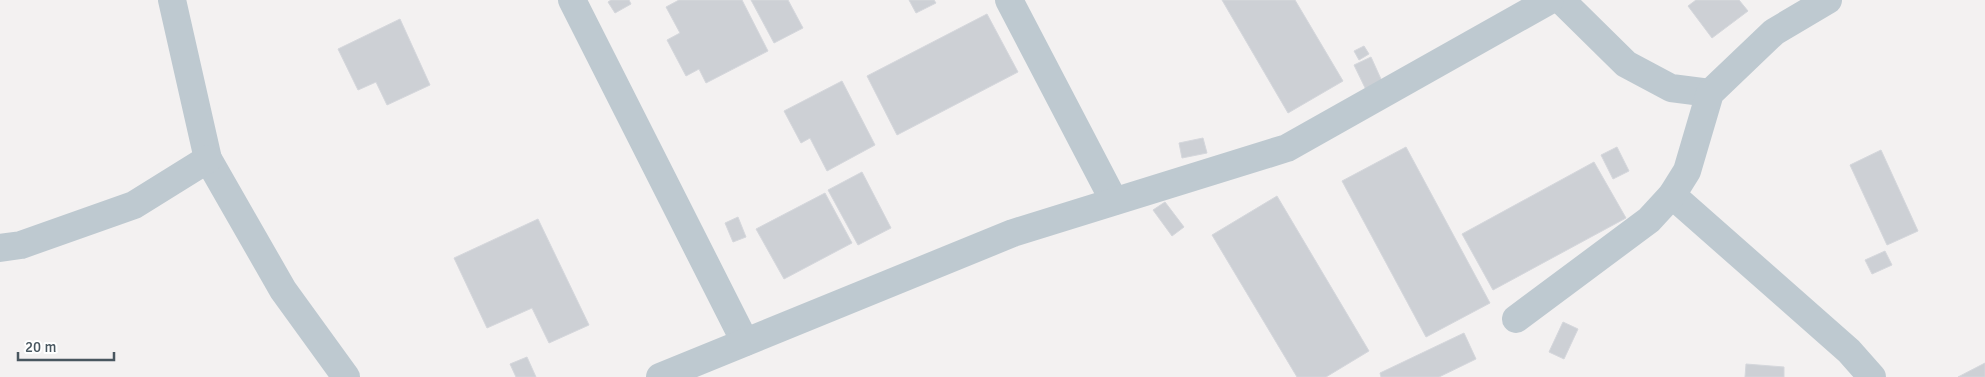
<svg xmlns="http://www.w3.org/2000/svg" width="1985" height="377" viewBox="0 0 1985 377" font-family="Signika,sans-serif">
	<rect width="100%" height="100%" fill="#f3f1f1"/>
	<g fill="#cdd0d5" stroke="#d5d7dc">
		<path d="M 611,0 L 629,0 L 631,4 L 615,13 L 608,2 Z"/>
		<path d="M 679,0 L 742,0 L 768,51 L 706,83 L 699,69 L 686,76 L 667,40 L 680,33 L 666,7 Z"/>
		<path d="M 751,0 L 788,0 L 803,28 L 774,43 Z"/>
		<path d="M 909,0 L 934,0 L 936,3 L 916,13 Z"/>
		<path d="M 1222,0 L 1295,0 L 1343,81 L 1288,113 Z"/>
		<path d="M 1696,0 L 1739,0 L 1748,11 L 1712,38 L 1688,6 Z"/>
		<path d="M 987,14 L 1018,72 L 897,135 L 867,76 Z"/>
		<path d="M 400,19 L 430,85 L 387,105 L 376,82 L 358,90 L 338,49 Z"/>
		<path d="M 1364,46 L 1369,54 L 1359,60 L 1354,51 Z"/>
		<path d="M 1371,57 L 1385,88 L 1369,96 L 1354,65 Z"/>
		<path d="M 842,81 L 875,145 L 827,171 L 810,138 L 801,143 L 784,111 Z"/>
		<path d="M 1203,138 L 1207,153 L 1182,158 L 1179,143 Z"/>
		<path d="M 1406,147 L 1490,303 L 1426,337 L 1342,181 Z"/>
		<path d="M 1617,147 L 1629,171 L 1613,179 L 1601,155 Z"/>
		<path d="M 1881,150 L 1918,231 L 1887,245 L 1850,165 Z"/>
		<path d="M 1594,162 L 1626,218 L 1493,290 L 1462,234 Z"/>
		<path d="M 862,172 L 891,228 L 858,245 L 828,190 Z"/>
		<path d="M 825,193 L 852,243 L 784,279 L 756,229 Z"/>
		<path d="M 1277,196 L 1369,351 L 1326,377 L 1297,377 L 1212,235 Z"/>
		<path d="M 1165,202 L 1184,227 L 1172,236 L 1153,210 Z"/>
		<path d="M 738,217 L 746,237 L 733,242 L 725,223 Z"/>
		<path d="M 538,219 L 589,325 L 549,343 L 532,308 L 487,328 L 454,258 Z"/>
		<path d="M 1885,251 L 1892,265 L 1872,274 L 1865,260 Z"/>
		<path d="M 1563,322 L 1578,329 L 1564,359 L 1549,352 Z"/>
		<path d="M 1464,333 L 1476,359 L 1439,377 L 1381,377 L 1380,373 Z"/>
		<path d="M 527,357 L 536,377 L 516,377 L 510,364 Z"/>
		<path d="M 1985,363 L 1985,377 L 1958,377 Z"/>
		<path d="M 1746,364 L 1784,367 L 1784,377 L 1745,377 Z"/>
	</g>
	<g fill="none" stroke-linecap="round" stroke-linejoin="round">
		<g stroke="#bec9d0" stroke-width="28">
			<path d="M 172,0 L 208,159 L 283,290 L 346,377"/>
			<path d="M 572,0 L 745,342"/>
			<path d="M 1009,0 L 1114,201"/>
			<path d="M 1561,0 L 1626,64 L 1671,88 L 1710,93"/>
			<path d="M 1672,195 L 1849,351 L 1872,377"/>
			<path d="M 0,248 L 21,245 L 134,205 L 208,159"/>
			<path d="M 1516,319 L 1649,220 L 1672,195 L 1687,171 L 1710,93 L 1774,32 L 1828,0"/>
			<path d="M 660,377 L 1013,233 L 1287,148 L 1550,0"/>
		</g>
	</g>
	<path d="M18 352v8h96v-8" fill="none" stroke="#48565f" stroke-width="2.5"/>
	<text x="25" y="352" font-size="15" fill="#48565f" stroke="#ffffff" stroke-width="4" paint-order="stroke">20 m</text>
</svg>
